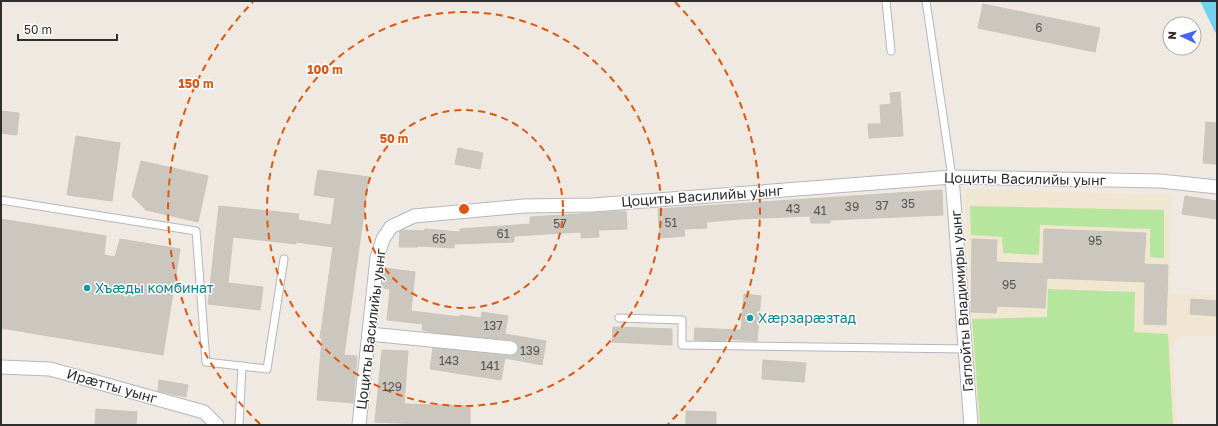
<svg xmlns="http://www.w3.org/2000/svg" width="1218" height="426" viewBox="0 0 1218 426" font-family="'Golos Text',sans-serif">
	<rect width="100%" height="100%" fill="#efe9e1"/>
	<path fill="#f0e6d1" d="M 965,189 L 1171,195 L 1170,293 L 1217,295 L 1217,336 L 1180,336 L 1172,345 L 1177,425 L 976,425 Z"/>
	<g fill="#b6e59e">
		<path d="M 970,206 L 1164,210 L 1164,258 L 1150,257 L 1150,229 L 1040,225 L 1039,255 L 1003,253 L 1002,237 L 971,235 Z"/>
		<path d="M 1048,289 L 1135,292 L 1134,332 L 1168,334 L 1173,425 L 980,425 L 972,319 L 1047,317 Z"/>
	</g>
	<path fill="#75cff0" d="M 1200,1 L 1217,1 L 1217,33 L 1215,32 Z"/>
	<g fill="#cbc7bf" stroke="#cbc5ba">
		<path d="M 983,4 L 1100,28 L 1095,52 L 978,28 Z"/>
		<path d="M 900,92 L 903,136 L 869,138 L 868,124 L 881,124 L 880,105 L 891,104 L 890,93 Z"/>
		<path d="M 1,111 L 19,113 L 17,135 L 1,133 Z"/>
		<path d="M 1206,122 L 1217,123 L 1217,164 L 1203,163 Z"/>
		<path d="M 76,136 L 120,143 L 112,201 L 67,195 Z"/>
		<path d="M 458,148 L 483,153 L 480,169 L 455,164 Z"/>
		<path d="M 141,161 L 208,176 L 198,222 L 146,210 L 132,196 Z"/>
		<path d="M 318,170 L 369,177 L 344,355 L 357,356 L 353,403 L 317,400 L 322,338 L 320,338 L 333,247 L 296,242 L 296,244 L 233,237 L 228,283 L 263,287 L 260,310 L 208,304 L 219,206 L 299,214 L 298,220 L 331,225 L 335,198 L 314,195 Z"/>
		<path d="M 942,190 L 943,215 L 830,220 L 830,223 L 811,223 L 810,216 L 739,219 L 706,222 L 707,228 L 684,229 L 685,236 L 660,238 L 658,209 Z"/>
		<path d="M 1185,196 L 1217,201 L 1217,219 L 1182,214 Z"/>
		<path d="M 626,211 L 627,229 L 598,230 L 599,237 L 581,238 L 581,232 L 514,236 L 514,242 L 454,244 L 454,248 L 418,246 L 418,247 L 399,247 L 400,232 L 402,230 L 424,231 L 425,229 L 460,232 L 460,229 L 530,224 L 530,217 Z"/>
		<path d="M 1,219 L 106,236 L 104,255 L 115,257 L 120,239 L 180,249 L 163,355 L 1,328 Z"/>
		<path d="M 1044,229 L 1146,233 L 1144,264 L 1168,265 L 1166,325 L 1144,324 L 1145,282 L 1047,278 L 1045,308 L 997,306 L 996,313 L 971,312 L 972,239 L 997,240 L 996,262 L 1043,264 Z"/>
		<path d="M 384,268 L 415,272 L 411,311 L 460,317 L 460,315 L 481,318 L 482,312 L 508,316 L 505,334 L 546,341 L 542,365 L 505,358 L 501,380 L 430,369 L 433,348 L 511,356 L 515,355 L 518,352 L 518,345 L 516,342 L 512,340 L 436,333 L 422,330 L 423,324 L 387,320 L 390,289 L 382,288 Z"/>
		<path d="M 744,294 L 761,296 L 757,341 L 726,339 L 726,341 L 694,340 L 695,328 L 741,330 Z"/>
		<path d="M 1191,299 L 1217,301 L 1216,316 L 1190,314 Z"/>
		<path d="M 613,327 L 672,329 L 672,345 L 612,342 Z"/>
		<path d="M 382,350 L 408,351 L 404,404 L 470,406 L 470,425 L 421,425 L 421,424 L 375,422 Z"/>
		<path d="M 763,360 L 806,363 L 804,382 L 762,379 Z"/>
		<path d="M 159,380 L 188,385 L 186,397 L 158,391 Z"/>
		<path d="M 96,409 L 137,412 L 136,425 L 95,425 Z"/>
		<path d="M 686,411 L 716,412 L 716,425 L 686,425 Z"/>
	</g>
	<g fill="none" stroke-linecap="round" stroke-linejoin="round">
		<g stroke="#b4b7c1" stroke-width="9">
			<g id="lane">
				<path d="M 886,1 L 891,51"/>
				<path d="M 926,1 L 952,177"/>
				<path d="M 1,200 L 196,231 L 206,362 L 267,369 L 284,259"/>
				<path d="M 619,318 L 682,320 L 682,345 L 966,349"/>
				<path d="M 239,425 L 242,366"/>
			</g>
		</g>
		<g stroke="#b4b7c1" stroke-width="15">
			<g id="street">
				<path d="M 952,177 L 971,425"/>
				<path d="M 369,334 L 511,348"/>
				<path d="M 1,367 L 50,369 L 204,412 L 217,425"/>
				<path d="M 359,425 L 377,258 L 383,239 L 391,227 L 414,216 L 524,206 L 593,205 L 952,177 L 1160,181 L 1217,187"/>
			</g>
		</g>
		<use href="#lane" stroke="#fff" stroke-width="7"/>
		<use href="#street" stroke="#fff" stroke-width="13"/>
	</g>
	<g fill="none" stroke="#df570e" stroke-width="2" stroke-dasharray="7 5">
		<circle cx="464" cy="209" r="99"/>
		<circle cx="464" cy="209" r="197"/>
		<path d="M260 424A296 296 0 0 1 253 2M675 2A296 296 0 0 1 668 424"/>
	</g>
	<g fill="#0f9aa8" stroke="#fff" stroke-width="1.5">
		<circle cx="87" cy="288" r="4"/>
		<circle cx="750" cy="318" r="4"/>
	</g>
	<g text-anchor="middle" stroke-width="3" stroke-linejoin="round" paint-order="stroke">
		<g font-size="12" fill="#555452">
			<text x="1039" y="32">6</text>
			<text x="908" y="208">35</text>
			<text x="882" y="210">37</text>
			<text x="852" y="211">39</text>
			<text x="793" y="213">43</text>
			<text x="820" y="215">41</text>
			<text x="671" y="227">51</text>
			<text x="560" y="228">57</text>
			<text x="503" y="238">61</text>
			<text x="439" y="243">65</text>
			<text x="1095" y="245">95</text>
			<text x="1009" y="289">95</text>
			<text x="493" y="330">137</text>
			<text x="530" y="355">139</text>
			<text x="449" y="365">143</text>
			<text x="490" y="370">141</text>
			<text x="392" y="391">129</text>
		</g>
		<g font-size="14" fill="#2e2e2e" stroke="#fff">
			<text transform="translate(1025 179) rotate(1)" y="5">Цоциты Василийы уынг</text>
			<text transform="translate(702 196) rotate(-4)" y="5">Цоциты Василийы уынг</text>
			<text transform="translate(962 301) rotate(-94)" y="5">Гаглойты Владимиры уынг</text>
			<text transform="translate(371 329) rotate(-83)" y="5">Цоциты Василийы уынг</text>
			<text transform="translate(112 386) rotate(16)" y="5">Ирæтты уынг</text>
		</g>
		<g font-size="14" fill="#0d838f" stroke="#fff" text-anchor="start">
			<text x="95" y="293">Хъæды комбинат</text>
			<text x="758" y="323">Хæрзарæзтад</text>
		</g>
	</g>
	<circle cx="464" cy="209" r="6" fill="#df570e" stroke="#fff" stroke-width="2"/>
	<g font-size="12" text-anchor="middle" font-weight="bold" fill="#df570e" stroke="#fff" stroke-width="3" stroke-linejoin="round" paint-order="stroke">
		<text x="325" y="74">100 m</text>
		<text x="196" y="88">150 m</text>
		<text x="394" y="143">50 m</text>
	</g>
	<rect width="1218" height="426" fill="none" stroke="#2e2e2e" stroke-width="4"/>
	<g transform="translate(1182 36) rotate(274)"><circle r="19" fill="#ffffff" stroke="#ababab"/>
	<path d="M0-3L7 15L0 10L-7 15Z" fill="#4264fb"/>
	<text y="-6" font-size="11" font-weight="bold" text-anchor="middle" fill="#2e2e2e">N</text>
	</g>
	<path d="M18 34v6h99v-6" fill="none" stroke="#2e2e2e" stroke-width="2"/>
	<text x="24" y="34" font-size="12" fill="#2e2e2e" stroke="#ffffff" stroke-width="3" paint-order="stroke">50 m</text>
</svg>
